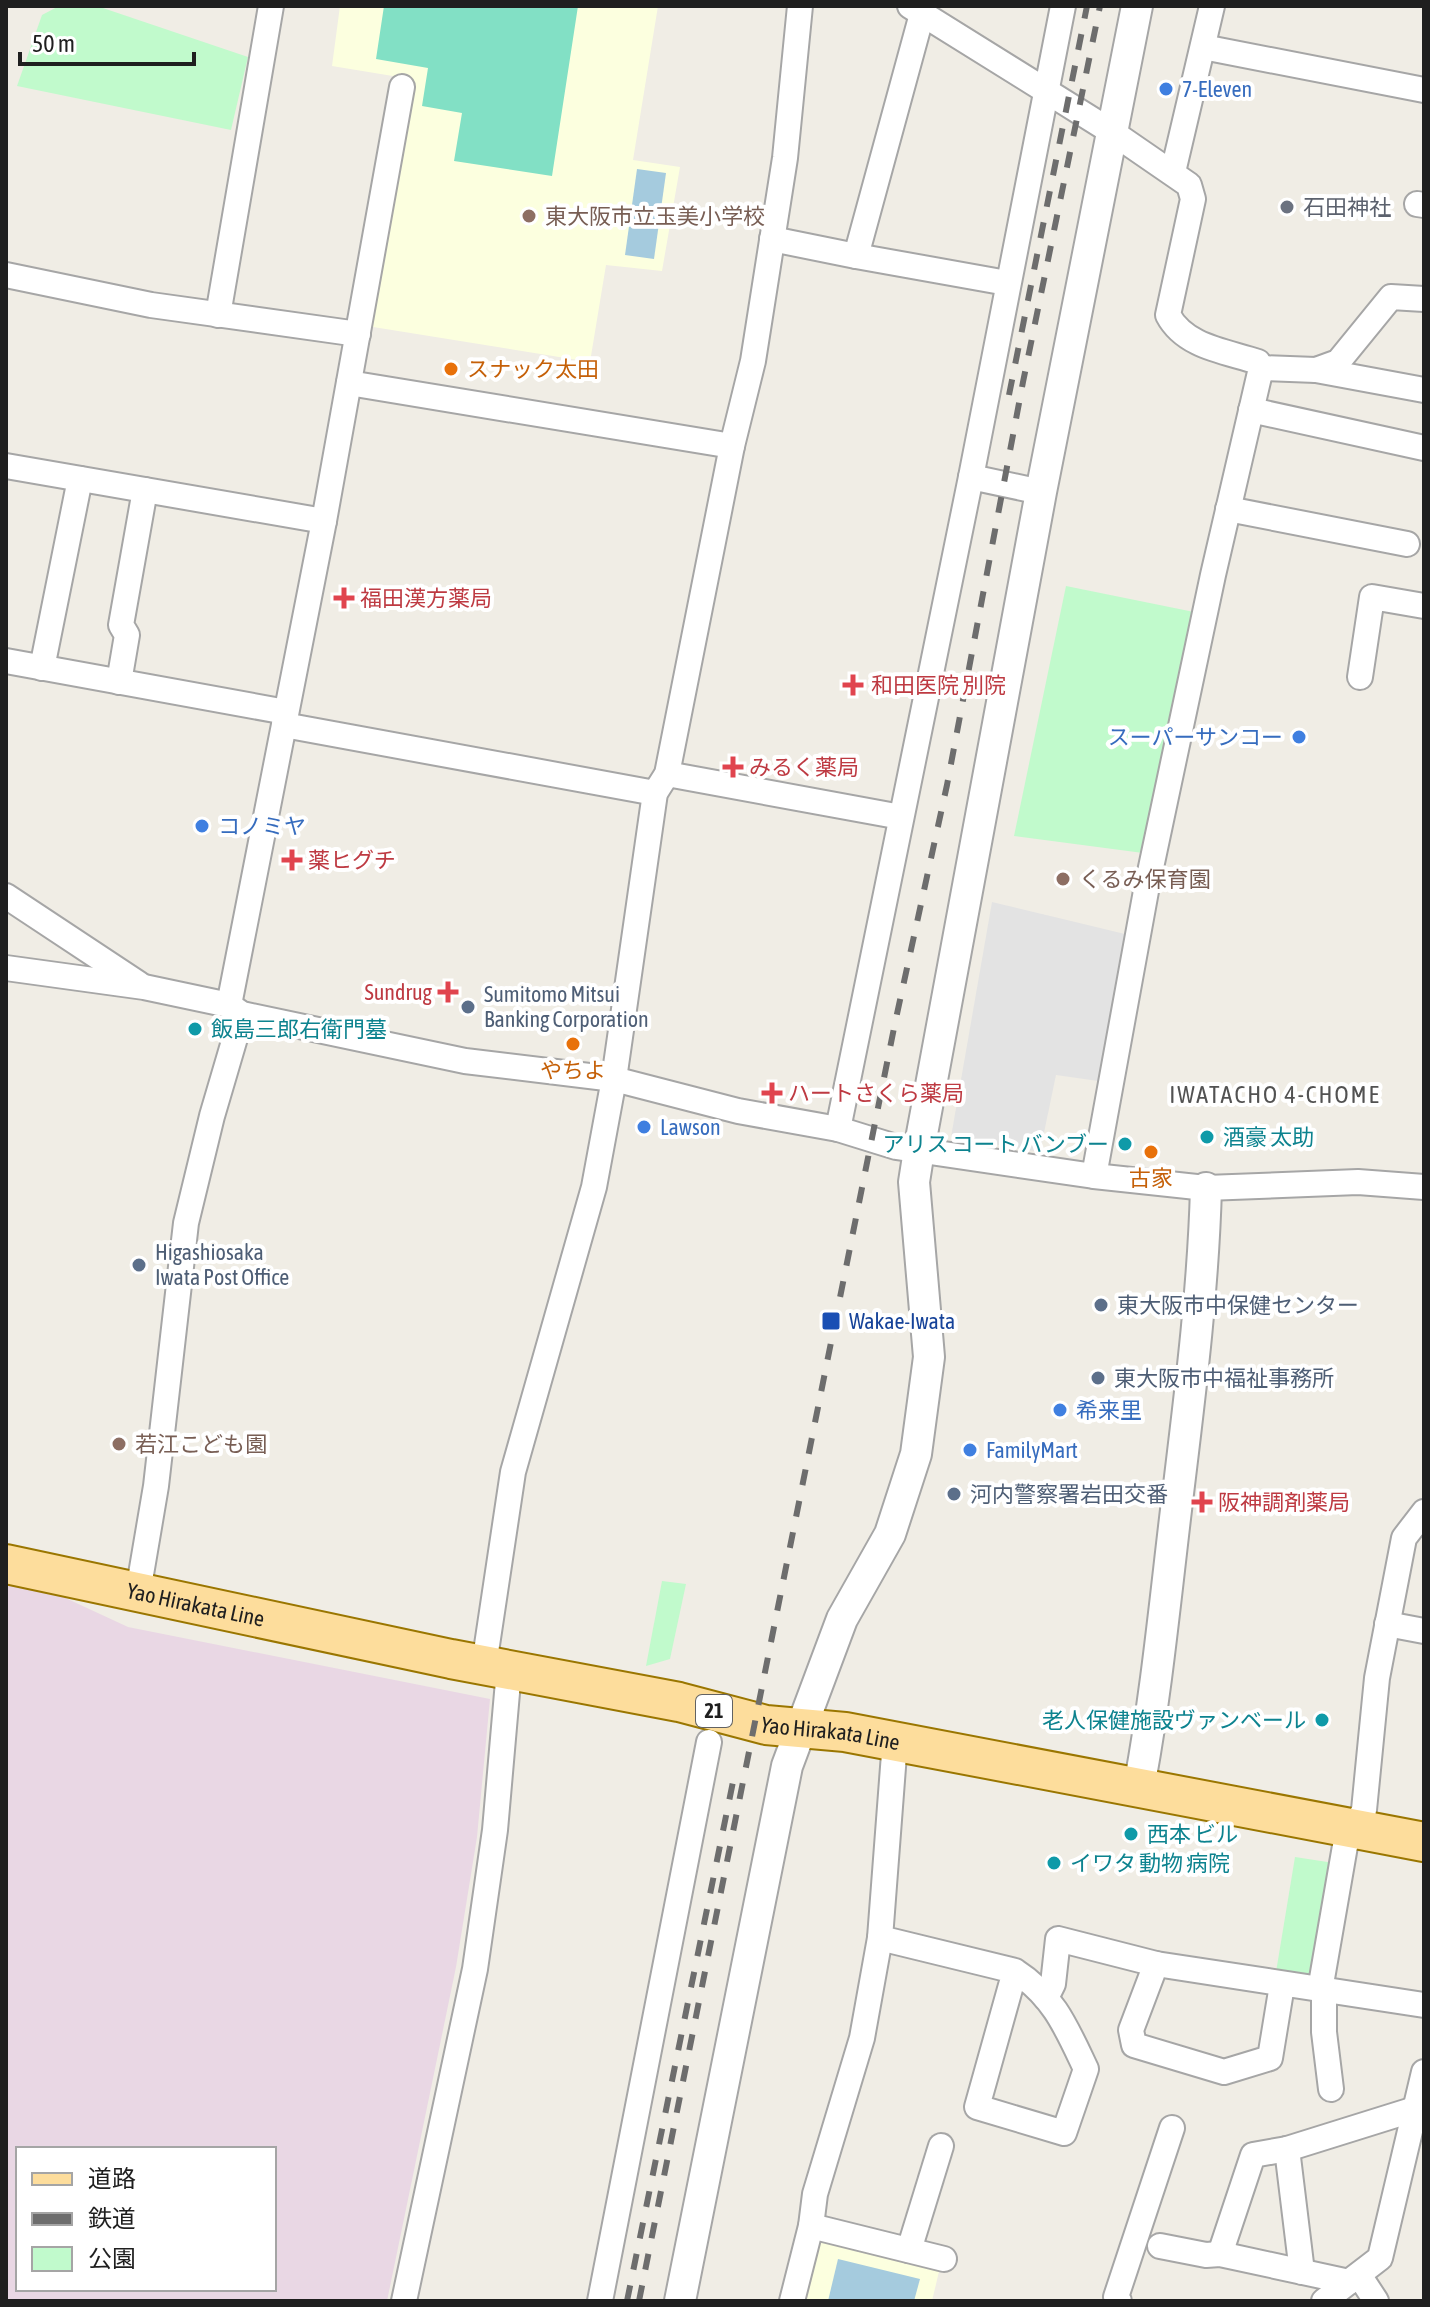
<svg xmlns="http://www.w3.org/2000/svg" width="1430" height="2307" viewBox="0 0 1430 2307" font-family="'Asap Condensed','Noto Sans JP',sans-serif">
	<rect width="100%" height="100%" fill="#f0ede5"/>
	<path fill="#e9d7e4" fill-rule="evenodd" d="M 6,1584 L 59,1595 L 128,1627 L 490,1699 L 477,1837 L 456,1967 L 387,2301 L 6,2301 ZM 18,2149 L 274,2149 L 274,2289 L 18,2289 Z"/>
	<g fill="#fcffdf">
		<path d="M 340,6 L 658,6 L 633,160 L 680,167 L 662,271 L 606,265 L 590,362 L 367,326 L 411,79 L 332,66 Z"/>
		<path d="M 814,2235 L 941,2263 L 932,2301 L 799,2301 Z"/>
	</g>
	<g fill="#c1facc">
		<path d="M 59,6 L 97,6 L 248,57 L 231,130 L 17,86 L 42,15 Z"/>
		<path d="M 1066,586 L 1194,612 L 1143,853 L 1014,836 Z"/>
		<path d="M 662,1581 L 686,1584 L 670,1659 L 646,1666 Z"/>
		<path d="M 1295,1857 L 1334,1863 L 1314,1985 L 1275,1978 Z"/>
	</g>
	<path fill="#82e0c5" d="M 384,6 L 578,6 L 552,176 L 454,161 L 462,113 L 422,106 L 428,68 L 376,59 Z"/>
	<path fill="#e3e3e3" d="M 992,902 L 1129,935 L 1105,1082 L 1056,1075 L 1040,1152 L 951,1137 Z"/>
	<g fill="#a5cbde">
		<path d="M 637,169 L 666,173 L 654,259 L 625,255 Z"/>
		<path d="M 838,2259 L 920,2279 L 914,2301 L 828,2301 Z"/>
	</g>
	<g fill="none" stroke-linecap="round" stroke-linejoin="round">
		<g stroke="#a6a6a6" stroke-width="28">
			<g id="minor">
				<path d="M 910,6 L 1112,132 L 1189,185 L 1193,199 L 1168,315 C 1185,347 1225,351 1258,362 L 1261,368 L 1213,575 L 1146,891 L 1094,1176"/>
				<path d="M 1203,47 L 1424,90"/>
				<path d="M 1173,172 L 1212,6"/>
				<path d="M 1417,204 L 1424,205"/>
				<path d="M 772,239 L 856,256 L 922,14"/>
				<path d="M 856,256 L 1007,283"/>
				<path d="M 6,275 L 151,305 L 358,334"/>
				<path d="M 218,315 L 271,6"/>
				<path d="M 1261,368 L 1316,370 L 1338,362 L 1391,297 L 1424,299"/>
				<path d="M 1316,370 L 1424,390"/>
				<path d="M 349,383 L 732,446"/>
				<path d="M 1251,410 L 1424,448"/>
				<path d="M 6,466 L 324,521"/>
				<path d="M 971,477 L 1041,492"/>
				<path d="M 1228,509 L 1407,544"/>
				<path d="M 6,661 L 286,712"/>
				<path d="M 42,668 L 80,479"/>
				<path d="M 1360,677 L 1372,597 L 1424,606"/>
				<path d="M 119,682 L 127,635 L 121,625 L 145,490"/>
				<path d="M 284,725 L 655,793"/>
				<path d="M 667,774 L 901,817"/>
				<path d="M 6,896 L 139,984"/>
				<path d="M 6,968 L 144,987 L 229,1005 L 242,1014 L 465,1061 L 614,1079 L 738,1111 L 838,1129 L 896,1147 L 1094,1176 L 1206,1188 L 1358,1182 L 1424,1187"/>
				<path d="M 229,1005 L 324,521 L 402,87"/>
				<path d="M 838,1129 L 971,477 L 1063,6"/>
				<path d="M 138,1592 L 156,1486 L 186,1223 L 212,1116 L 242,1014"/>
				<path d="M 1387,1624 L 1424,1631"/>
				<path d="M 484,1665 L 513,1472 L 594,1187 L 614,1079 L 655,793 L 667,774 L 732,446 L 753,361 L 785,158 L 800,6"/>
				<path d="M 895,1741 L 880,1938 L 1015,1971 C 1054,1996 1067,2029 1086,2069 L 1064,2133 L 977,2107 L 1015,1971"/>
				<path d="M 1282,1985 L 1270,2058 L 1224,2072 L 1134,2045 L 1131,2030 L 1156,1964 L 1424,2005"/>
				<path d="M 1320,1990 L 1345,1846 L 1364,1810 L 1377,1678 L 1404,1538 L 1424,1512"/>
				<path d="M 1324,1991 L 1324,2032 L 1331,2089"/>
				<path d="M 1046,1998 L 1053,1984 L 1058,1939 L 1156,1964"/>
				<path d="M 1287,2149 L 1302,2272"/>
				<path d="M 811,2226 L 944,2259"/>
				<path d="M 1160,2246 L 1206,2255 L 1220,2254 L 1349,2282"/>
				<path d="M 909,2250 L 941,2146"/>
				<path d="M 1220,2254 L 1253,2155 L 1287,2149 L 1415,2109"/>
				<path d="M 1359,2275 L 1376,2301"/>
				<path d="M 404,2301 L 475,1969 L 495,1830 L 509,1670"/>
				<path d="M 600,2301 L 709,1742"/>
				<path d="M 792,2301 L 811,2226 L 815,2194 L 862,2038 L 880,1938"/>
				<path d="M 1119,2301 L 1116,2297 L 1172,2128"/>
				<path d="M 1324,2301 L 1380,2258 L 1424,2072"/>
			</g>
		</g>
		<g stroke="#a6a6a6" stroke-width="34">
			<g id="tertiary">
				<path d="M 1139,1787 C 1156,1696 1165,1602 1176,1510 C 1189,1402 1203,1296 1206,1188"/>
				<path d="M 680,2301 L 787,1766 L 842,1619 L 890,1534 L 916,1454 L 929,1357 L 914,1182 L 919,1150 L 1041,492 L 1137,6"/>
			</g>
		</g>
		<g stroke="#9a7600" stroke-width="42">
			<g id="primary">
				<path id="s1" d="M 6,1564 L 451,1659 L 679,1702 L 766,1725 L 845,1732 L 1424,1842"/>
			</g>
		</g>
		<use href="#minor" stroke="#fff" stroke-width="24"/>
		<use href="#tertiary" stroke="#fff" stroke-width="30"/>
		<use href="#primary" stroke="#fddd9c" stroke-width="38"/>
		<g stroke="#6d6d6d" stroke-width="6" stroke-dasharray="16 16" stroke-linecap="butt">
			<path d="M 1009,395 L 1087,6"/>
			<path d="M 627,2301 L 735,1772"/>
			<path d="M 639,2301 L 895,1023 L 947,785 L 1023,382 L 1100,6"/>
		</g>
	</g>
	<g fill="#3f7fe0" stroke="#fff" stroke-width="3">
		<circle cx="1166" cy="89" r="8"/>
		<circle cx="1299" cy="737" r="8"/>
		<circle cx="202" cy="826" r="8"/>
		<circle cx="644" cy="1127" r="8"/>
		<circle cx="1060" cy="1410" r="8"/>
		<circle cx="970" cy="1450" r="8"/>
	</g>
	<circle fill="#6b7280" stroke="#fff" stroke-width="3" cx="1287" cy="207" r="8"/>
	<g fill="#8d6e63" stroke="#fff" stroke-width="3">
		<circle cx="529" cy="216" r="8"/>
		<circle cx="1063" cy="879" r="8"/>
		<circle cx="119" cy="1444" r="8"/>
	</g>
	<g fill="#e8710a" stroke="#fff" stroke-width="3">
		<circle cx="451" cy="369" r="8"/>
		<circle cx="573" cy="1044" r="8"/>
		<circle cx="1151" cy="1152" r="8"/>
	</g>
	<g fill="#e0444e" stroke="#fff" stroke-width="3">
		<path d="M340 586h8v8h8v8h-8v8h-8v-8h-8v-8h8z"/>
		<path d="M849 673h8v8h8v8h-8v8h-8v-8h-8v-8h8z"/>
		<path d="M729 755h8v8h8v8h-8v8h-8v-8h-8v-8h8z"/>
		<path d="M288 848h8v8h8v8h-8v8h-8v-8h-8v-8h8z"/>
		<path d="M444 980h8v8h8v8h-8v8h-8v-8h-8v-8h8z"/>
		<path d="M768 1081h8v8h8v8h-8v8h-8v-8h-8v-8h8z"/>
		<path d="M1198 1490h8v8h8v8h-8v8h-8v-8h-8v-8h8z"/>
	</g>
	<g fill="#5c6f8a" stroke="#fff" stroke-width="3">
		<circle cx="468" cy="1007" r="8"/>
		<circle cx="139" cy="1265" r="8"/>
		<circle cx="1101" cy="1305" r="8"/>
		<circle cx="1098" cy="1378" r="8"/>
		<circle cx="954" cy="1494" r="8"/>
	</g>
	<g fill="#0f9aa8" stroke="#fff" stroke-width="3">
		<circle cx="195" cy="1029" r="8"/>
		<circle cx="1207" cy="1137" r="8"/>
		<circle cx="1125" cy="1144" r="8"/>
		<circle cx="1322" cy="1720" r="8"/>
		<circle cx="1131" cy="1834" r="8"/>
		<circle cx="1054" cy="1863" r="8"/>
	</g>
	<rect fill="#1a4fb4" stroke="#fff" stroke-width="3" x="821" y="1311" width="20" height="20" rx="4"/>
	<g text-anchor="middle" stroke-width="8" stroke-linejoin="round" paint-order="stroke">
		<rect fill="#fff" stroke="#626262" stroke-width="2" x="696" y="1695" width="36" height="32" rx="6"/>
		<g font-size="20" font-weight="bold" fill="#1f1f1f">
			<text x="714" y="1718">21</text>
		</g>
		<g font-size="22" fill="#366cbe" stroke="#fff" text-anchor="start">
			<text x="1182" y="97">7-Eleven</text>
			<text x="1283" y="745" text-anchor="end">スーパーサンコー</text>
			<text x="218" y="834">コノミヤ</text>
			<text x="660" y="1135">Lawson</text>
			<text x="1076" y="1418">希来里</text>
			<text x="986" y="1458">FamilyMart</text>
		</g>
		<g font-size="22" fill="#5b616d" stroke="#fff" text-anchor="start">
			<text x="1303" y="215">石田神社</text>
		</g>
		<g font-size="22" fill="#785e54" stroke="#fff" text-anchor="start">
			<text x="545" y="224">東大阪市立玉美小学校</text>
			<text x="1079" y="887">くるみ保育園</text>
			<text x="135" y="1452">若江こども園</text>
		</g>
		<g font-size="22" fill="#c56008" stroke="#fff">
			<text x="467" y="377" text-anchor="start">スナック太田</text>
			<text x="573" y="1078">やちよ</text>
			<text x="1151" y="1186">古家</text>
		</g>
		<g font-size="22" fill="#be3a42" stroke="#fff" text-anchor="start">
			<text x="360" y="606">福田漢方薬局</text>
			<text x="871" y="693">和田医院 別院</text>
			<text x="749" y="775">みるく薬局</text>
			<text x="308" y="868">薬ヒグチ</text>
			<text x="432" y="1000" text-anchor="end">Sundrug</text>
			<text x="788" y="1101">ハートさくら薬局</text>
			<text x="1218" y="1510">阪神調剤薬局</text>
		</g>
		<g font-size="22" fill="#4e5e75" stroke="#fff" text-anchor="start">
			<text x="484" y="1002">Sumitomo Mitsui<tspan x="484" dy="25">Banking Corporation</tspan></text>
			<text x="155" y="1260">Higashiosaka<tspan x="155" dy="25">Iwata Post Office</tspan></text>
			<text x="1117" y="1313">東大阪市中保健センター</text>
			<text x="1114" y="1386">東大阪市中福祉事務所</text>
			<text x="970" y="1502">河内警察署岩田交番</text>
		</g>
		<g font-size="22" fill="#0d838f" stroke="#fff" text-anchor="start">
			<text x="211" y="1037">飯島三郎右衛門墓</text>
			<text x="1223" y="1145">酒豪 太助</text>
			<text x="1109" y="1152" text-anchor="end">アリス コート バンブー</text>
			<text x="1306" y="1728" text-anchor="end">老人保健施設ヴァンベール</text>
			<text x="1147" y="1842">西本 ビル</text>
			<text x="1070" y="1871">イワタ 動物 病院</text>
		</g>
		<g font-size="22" fill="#164399" stroke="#fff" text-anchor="start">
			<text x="849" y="1329">Wakae-Iwata</text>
		</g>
		<g font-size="22" fill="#1f1f1f" stroke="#fff">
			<text dy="8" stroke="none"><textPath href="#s1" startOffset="194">Yao Hirakata Line</textPath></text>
			<text dy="8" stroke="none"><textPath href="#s1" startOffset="842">Yao Hirakata Line</textPath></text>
		</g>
		<g font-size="24" letter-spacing="2" fill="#525252" stroke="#fff">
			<text x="1275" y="1103">IWATACHO 4-CHOME</text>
		</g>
	</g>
	<rect width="1430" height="2307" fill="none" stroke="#1f1f1f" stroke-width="16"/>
	<rect x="16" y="2147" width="260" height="144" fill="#ffffff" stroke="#a5a5a5" stroke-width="2"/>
	<rect x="32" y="2173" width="40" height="12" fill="#fddd9c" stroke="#a5a5a5" stroke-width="2"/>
	<text x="88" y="2187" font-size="24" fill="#1f1f1f">道路</text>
	<rect x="32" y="2213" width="40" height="12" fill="#6d6d6d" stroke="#a5a5a5" stroke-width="2"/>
	<text x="88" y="2227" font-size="24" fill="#1f1f1f">鉄道</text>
	<rect x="32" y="2247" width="40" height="24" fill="#c1facc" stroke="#a5a5a5" stroke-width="2"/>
	<text x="88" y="2267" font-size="24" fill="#1f1f1f">公園</text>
	<path d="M20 52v12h174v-12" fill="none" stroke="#1f1f1f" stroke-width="4"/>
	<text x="32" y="52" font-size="24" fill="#1f1f1f" stroke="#ffffff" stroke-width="6" paint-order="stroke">50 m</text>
</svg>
